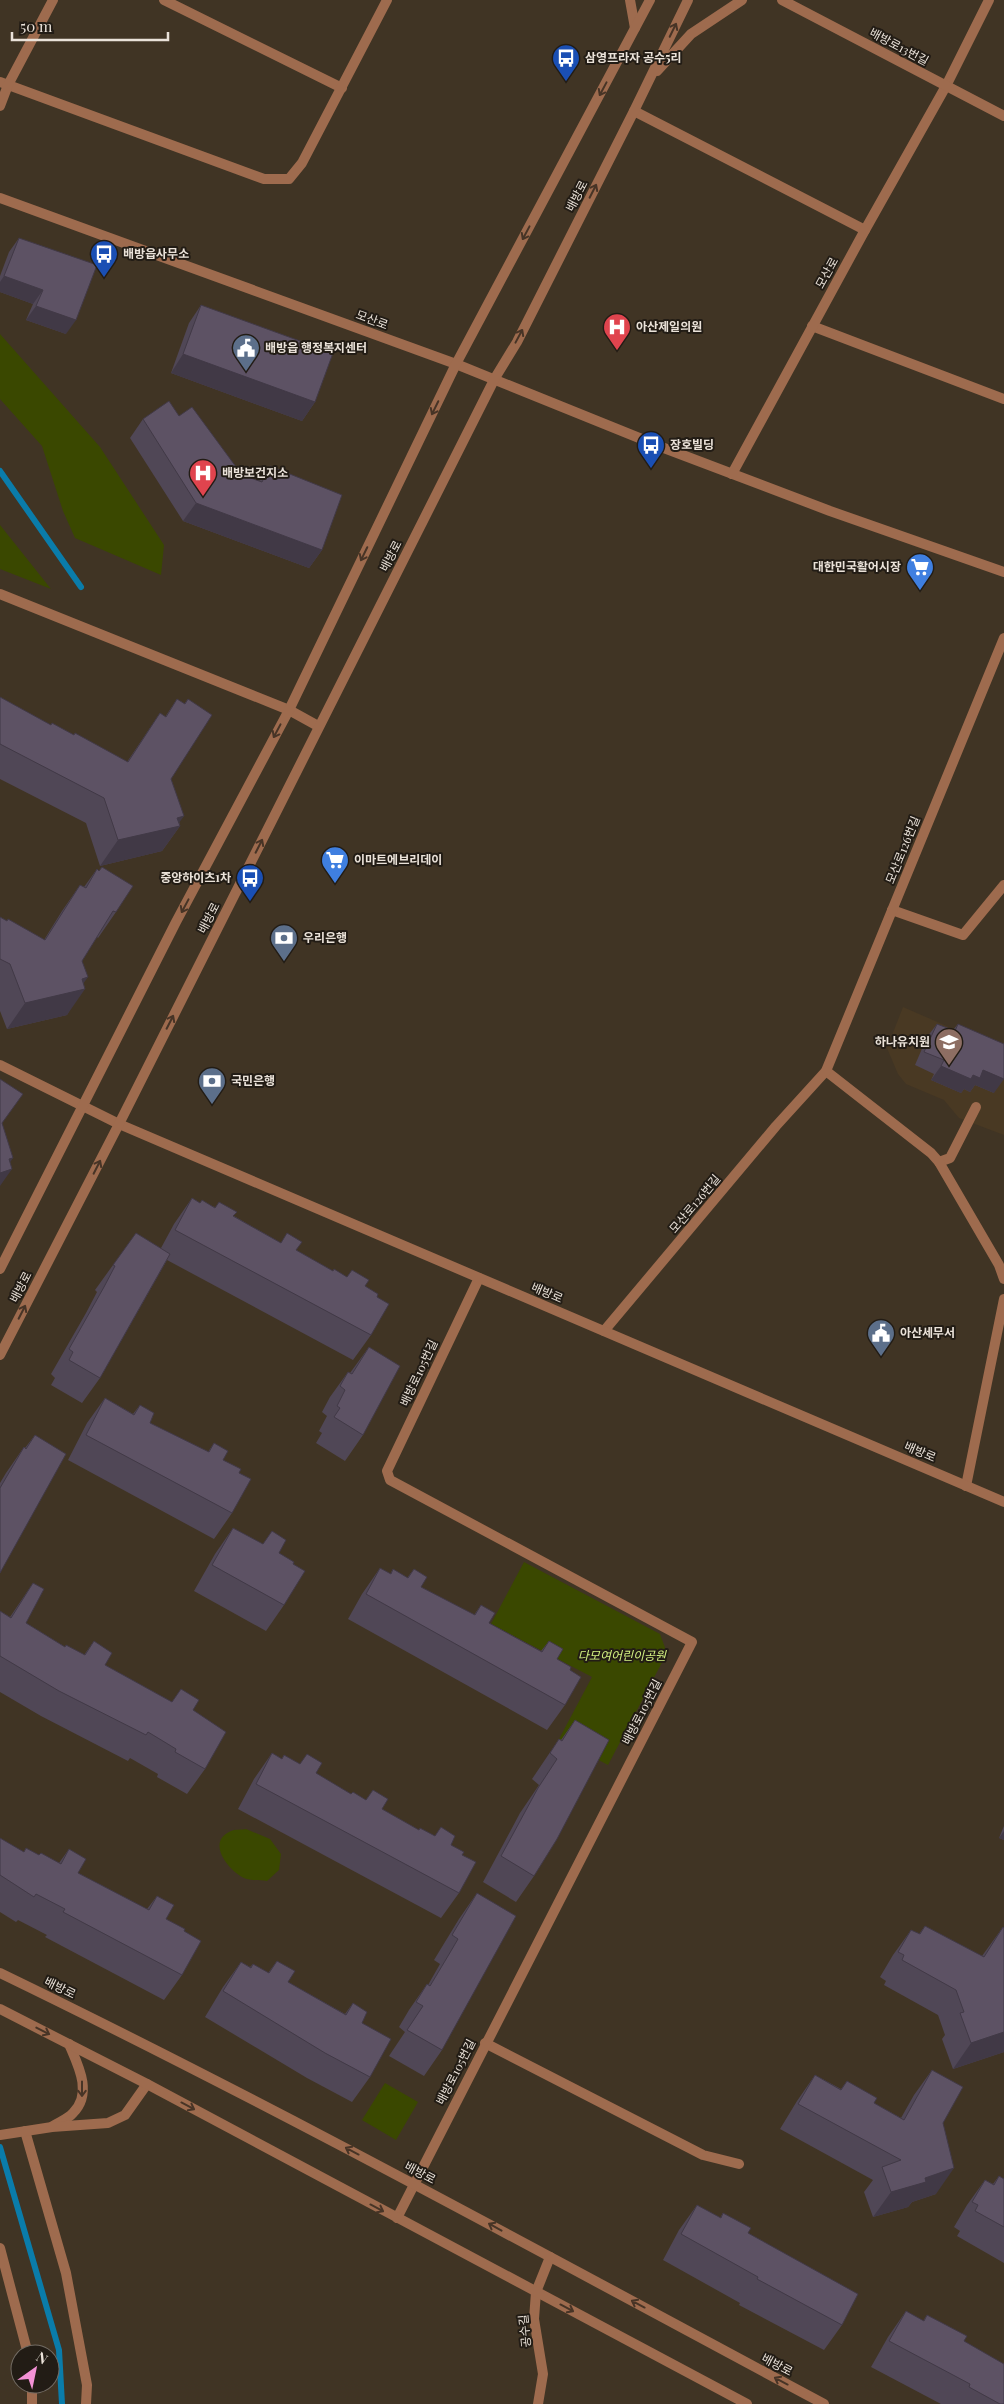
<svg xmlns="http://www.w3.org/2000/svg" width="1004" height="2404" viewBox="0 0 1004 2404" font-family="'Playfair Display','Noto Sans KR',serif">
	<rect width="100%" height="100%" fill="#403424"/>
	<path fill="#493923" d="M 903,1007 L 1004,1051 L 1004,1135 L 959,1118 L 944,1100 L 906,1084 L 898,1074 L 887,1048 Z"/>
	<g fill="#3a4800">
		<path d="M 0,334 L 100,447 L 164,545 L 161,575 L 75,538 L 63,511 L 42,446 L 0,399 Z"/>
		<path d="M 0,525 L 51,589 L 0,569 Z"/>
		<path d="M 524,1562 L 660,1634 L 667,1653 L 608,1765 L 559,1739 L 592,1677 L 491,1624 Z"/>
		<path d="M 246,1829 L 270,1839 L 281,1854 L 279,1870 L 267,1881 C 261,1880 251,1881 244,1878 C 229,1871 205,1842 231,1831 C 234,1829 242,1830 246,1829 Z"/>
		<path d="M 385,2083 L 418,2102 L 396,2140 L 362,2120 Z"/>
	</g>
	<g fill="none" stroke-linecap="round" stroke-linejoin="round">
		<g stroke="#0a7caa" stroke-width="6">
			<path d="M 0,471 L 81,587"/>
			<path d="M 0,2147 L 59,2350 L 62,2404"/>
		</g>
		<g stroke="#9e6b4e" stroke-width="10">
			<path d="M 892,910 L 963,935 L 1004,885"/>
			<path d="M 939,1162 L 950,1158 L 976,1107"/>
			<path d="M 485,2043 L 703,2155 L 739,2164"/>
			<path d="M 25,2131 L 66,2273 L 87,2385 L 86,2404"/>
			<path d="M 0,2248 L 28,2354"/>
			<path d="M 32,2384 L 32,2404"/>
		</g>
		<g stroke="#9e6b4e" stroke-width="10">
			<path d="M 164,0 L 342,88"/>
			<path d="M 630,0 L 635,28"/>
			<path d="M 0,82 L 264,179 L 289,179 L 302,163 L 387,0"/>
			<path d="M 0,106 L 8,85 L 53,0"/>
			<path d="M 634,111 L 865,230"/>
			<path d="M 812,326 L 1004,399"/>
			<path d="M 732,474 L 865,230 L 946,86 L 989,0"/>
			<path d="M 0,1065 L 119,1124"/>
			<path d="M 826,1071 L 931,1153 L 939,1162 L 999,1265 L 1004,1279"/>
			<path d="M 604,1331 L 776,1126 L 826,1071 L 1004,638"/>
			<path d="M 966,1486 L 1004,1299"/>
			<path d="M 53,2126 C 59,2122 68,2119 73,2113 C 93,2093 78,2065 69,2044"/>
			<path d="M 0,2135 L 52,2127 L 108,2123 L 125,2115 L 147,2084"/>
			<path d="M 397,2218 L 692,1642 L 390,1480 L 387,1471 L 479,1278"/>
			<path d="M 538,2404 L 543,2374 L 534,2319 L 536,2292 L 550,2257"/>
		</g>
		<g stroke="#9e6b4e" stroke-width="10">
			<path d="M 782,0 L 1004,116"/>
			<path d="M 657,71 L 691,34 L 742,0"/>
			<path d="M 0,198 L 456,364 L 664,448 L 830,511 L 1004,572"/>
			<path d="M 0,594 L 289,710 L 318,726"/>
			<path d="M 119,1124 L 1004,1502"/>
			<path d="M 0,1269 L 176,922 L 289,710 L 456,364 L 650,0"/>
			<path d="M 0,1355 L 119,1124 L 495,378 L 517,342 L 634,111 L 688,0"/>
			<path d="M 0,1973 C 279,2108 551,2258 824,2404"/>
			<path d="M 0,2009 L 147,2084 L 747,2404"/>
		</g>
	</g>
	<g fill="#504756">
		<path d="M 19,238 L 66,334 L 26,320 L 33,304 L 0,292 L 0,276 L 9,252 Z"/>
		<path d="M 201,305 L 315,402 L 302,421 L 171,373 L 189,323 Z"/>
		<path d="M 179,416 L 242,475 L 259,481 L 270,466 L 322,550 L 309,568 L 183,521 L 130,438 L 143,419 Z"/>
		<path d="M 0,697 L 50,725 L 74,735 L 127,762 L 160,713 L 165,717 L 177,699 L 184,704 L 188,699 L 171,779 L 180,826 L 162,851 L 100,866 L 86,823 L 0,779 Z"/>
		<path d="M 97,869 L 116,912 L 98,938 L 97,937 L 82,961 L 83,984 L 67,1015 L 7,1029 L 0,1011 L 0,917 L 44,940 L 62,911 L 80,885 L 84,887 Z"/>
		<path d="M 937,1024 L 953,1030 L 958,1024 L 994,1093 L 975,1085 L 970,1092 L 964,1089 L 961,1093 L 931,1080 L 934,1074 L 915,1065 L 927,1037 Z"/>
		<path d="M 192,1198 L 200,1203 L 215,1207 L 234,1216 L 281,1243 L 287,1233 L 296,1250 L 333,1271 L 365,1286 L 377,1297 L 371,1335 L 353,1360 L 167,1260 L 100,1378 L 82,1403 L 51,1385 L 55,1378 L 51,1374 L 86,1313 L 97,1292 L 95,1290 L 113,1265 L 161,1248 L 174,1224 Z"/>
		<path d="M 369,1347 L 363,1435 L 345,1461 L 316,1443 L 322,1433 L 319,1431 L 327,1416 L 322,1412 L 330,1397 L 348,1372 L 350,1373 Z"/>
		<path d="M 105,1398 L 133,1414 L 140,1405 L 150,1423 L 208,1452 L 214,1443 L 223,1460 L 239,1473 L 232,1513 L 214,1539 L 68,1460 L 87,1423 Z"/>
		<path d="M 35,1435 L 0,1573 L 0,1483 L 6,1473 L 24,1447 L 25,1448 Z"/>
		<path d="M 233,1528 L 279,1553 L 293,1564 L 284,1605 L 266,1631 L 194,1591 L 215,1554 Z"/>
		<path d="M 380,1568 L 390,1574 L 393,1569 L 407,1578 L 414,1569 L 421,1587 L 474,1615 L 481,1605 L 489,1623 L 541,1651 L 549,1641 L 557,1659 L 570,1670 L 565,1705 L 547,1730 L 348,1619 L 362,1594 Z"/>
		<path d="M 33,1583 L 26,1623 L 65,1647 L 84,1655 L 94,1641 L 105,1665 L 172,1702 L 181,1689 L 193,1710 L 205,1769 L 187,1794 L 157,1777 L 158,1774 L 130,1758 L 128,1761 L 41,1716 L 0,1692 L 0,1611 L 10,1617 Z"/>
		<path d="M 575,1720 L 534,1876 L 516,1902 L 483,1882 L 520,1813 L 539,1785 L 532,1779 L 559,1739 L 561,1740 Z"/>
		<path d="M 272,1753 L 282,1759 L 284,1755 L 351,1794 L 366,1800 L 373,1790 L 382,1809 L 419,1830 L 435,1836 L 441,1827 L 451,1845 L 462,1855 L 459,1893 L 441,1918 L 238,1809 L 254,1779 Z"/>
		<path d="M 1004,1826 L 1004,1840 L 999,1838 Z"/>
		<path d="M 0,1838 L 23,1852 L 39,1855 L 59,1863 L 69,1849 L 78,1873 L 147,1909 L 157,1896 L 166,1919 L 184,1931 L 182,1975 L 164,2000 L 45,1937 L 47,1935 L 18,1920 L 16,1922 L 0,1912 Z"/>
		<path d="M 477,1893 L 442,2050 L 424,2076 L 389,2056 L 405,2032 L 399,2027 L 409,2010 L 427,1984 L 428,1985 L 440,1964 L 434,1960 L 459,1919 Z"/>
		<path d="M 925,1926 L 982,1956 L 1003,1927 L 1004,2052 L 953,2069 L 942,2039 L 945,2035 L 938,2015 L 884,1985 L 886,1981 L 880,1977 L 893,1955 L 911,1930 L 919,1934 Z"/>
		<path d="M 277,1961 L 288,1982 L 345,2014 L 353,2003 L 362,2023 L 370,2077 L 352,2102 L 307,2078 L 205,2017 L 223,1987 L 241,1962 L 250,1967 L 253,1964 L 268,1973 Z"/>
		<path d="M 932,2070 L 943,2123 L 936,2194 L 912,2202 L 908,2207 L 873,2217 L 864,2192 L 873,2180 L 780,2129 L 797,2101 L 815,2075 L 841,2089 L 847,2081 L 874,2103 L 901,2118 L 914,2095 Z"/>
		<path d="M 999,2176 L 1004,2179 L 1004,2263 L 957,2236 L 960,2231 L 954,2227 L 967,2205 L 985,2180 L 993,2184 Z"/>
		<path d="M 697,2205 L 720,2218 L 723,2213 L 748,2233 L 842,2325 L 824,2350 L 739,2305 L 740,2303 L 663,2260 L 679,2230 Z"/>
		<path d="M 906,2311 L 923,2321 L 927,2315 L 964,2341 L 1004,2404 L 941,2404 L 871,2367 L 888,2337 Z"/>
	</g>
	<g fill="#413946">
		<path d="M 4,276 L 43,290 L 33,304 L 0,292 L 0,282 Z"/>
		<path d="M 36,306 L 76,320 L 66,334 L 26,320 Z"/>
		<path d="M 183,354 L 315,402 L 302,421 L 171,373 Z"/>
		<path d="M 196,503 L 322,550 L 309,568 L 183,521 Z"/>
		<path d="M 184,816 L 176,827 L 180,826 L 162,851 L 100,866 L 118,840 Z"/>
		<path d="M 88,977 L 78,991 L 85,989 L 67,1015 L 7,1029 L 25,1003 L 82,979 Z"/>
		<path d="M 941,1066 L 973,1075 L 983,1070 L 1004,1079 L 994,1093 L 975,1085 L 970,1092 L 964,1089 L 961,1093 L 931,1080 Z"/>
		<path d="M 13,1158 L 4,1171 L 12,1169 L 0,1186 L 0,1173 L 9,1159 Z"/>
		<path d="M 1004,1831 L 1004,1840 L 999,1838 Z"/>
		<path d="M 1004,2032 L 1004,2052 L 953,2069 L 971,2043 Z"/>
		<path d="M 954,2168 L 936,2194 L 912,2202 L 908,2207 L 873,2217 L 891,2192 L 925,2178 Z"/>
	</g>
	<g fill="#5d5264" stroke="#413946">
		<path d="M 19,238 L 97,265 L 76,320 L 36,306 L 43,290 L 4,276 Z"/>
		<path d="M 201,305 L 333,353 L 315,402 L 183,354 Z"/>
		<path d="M 169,401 L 179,416 L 192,407 L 242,475 L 262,482 L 270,466 L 342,495 L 322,550 L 196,503 L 143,419 Z"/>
		<path d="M 0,697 L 51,725 L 52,723 L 74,735 L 75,733 L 128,762 L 160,713 L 166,717 L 177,699 L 185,704 L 188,699 L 212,715 L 171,779 L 184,816 L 177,818 L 180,826 L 118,840 L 104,798 L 0,744 Z"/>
		<path d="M 102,867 L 133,886 L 116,912 L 113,911 L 82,961 L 88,977 L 82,979 L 85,989 L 25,1003 L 10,964 L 0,959 L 0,917 L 7,921 L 8,919 L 45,940 L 80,885 L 86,888 L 97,869 L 99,871 Z"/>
		<path d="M 937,1024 L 955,1031 L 958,1024 L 1004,1044 L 1004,1079 L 983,1070 L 980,1078 L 973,1075 L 971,1079 L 941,1066 L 944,1060 L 924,1052 Z"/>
		<path d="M 0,1079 L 23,1094 L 2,1123 L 13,1158 L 9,1159 L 12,1169 L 0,1173 Z"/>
		<path d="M 192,1198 L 200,1203 L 202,1200 L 215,1208 L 219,1202 L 237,1212 L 233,1216 L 281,1243 L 287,1233 L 302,1242 L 296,1250 L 333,1271 L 334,1269 L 347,1277 L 352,1270 L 369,1280 L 365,1286 L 378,1294 L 377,1297 L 389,1304 L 371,1335 L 175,1230 Z"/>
		<path d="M 136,1233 L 170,1254 L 100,1378 L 69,1360 L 73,1352 L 69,1349 L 104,1287 L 115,1266 L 113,1265 Z"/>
		<path d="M 369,1347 L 400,1366 L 363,1435 L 334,1417 L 340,1408 L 337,1406 L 345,1390 L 340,1386 L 348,1372 L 352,1374 Z"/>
		<path d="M 105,1398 L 134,1415 L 140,1405 L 154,1413 L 150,1423 L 209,1452 L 214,1443 L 228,1451 L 223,1460 L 241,1469 L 239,1473 L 251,1479 L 232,1513 L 86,1435 Z"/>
		<path d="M 35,1435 L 66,1454 L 0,1573 L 0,1488 L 24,1447 L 26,1449 Z"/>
		<path d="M 233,1528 L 263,1544 L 272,1531 L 286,1540 L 279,1553 L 294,1562 L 293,1564 L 305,1571 L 284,1605 L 212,1565 Z"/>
		<path d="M 380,1568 L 391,1574 L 393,1569 L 408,1578 L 414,1569 L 427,1577 L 421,1587 L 475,1615 L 481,1605 L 495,1613 L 489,1623 L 542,1652 L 549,1641 L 563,1649 L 557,1659 L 571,1667 L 570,1670 L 581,1677 L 565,1705 L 366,1594 Z"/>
		<path d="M 33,1583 L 44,1589 L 26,1623 L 65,1647 L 66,1645 L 85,1655 L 94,1641 L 112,1653 L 105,1665 L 172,1702 L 181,1689 L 199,1700 L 193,1710 L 226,1732 L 205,1769 L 175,1752 L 176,1749 L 148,1732 L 146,1735 L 59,1691 L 0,1656 L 0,1611 L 11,1618 Z"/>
		<path d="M 575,1720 L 609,1740 L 557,1839 L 534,1876 L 501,1856 L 538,1788 L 557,1759 L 550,1753 L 559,1739 L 562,1741 Z"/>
		<path d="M 272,1753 L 282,1759 L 284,1755 L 300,1764 L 307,1754 L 322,1763 L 316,1773 L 351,1794 L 353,1792 L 366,1800 L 373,1790 L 388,1799 L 382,1809 L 419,1830 L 420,1828 L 435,1836 L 441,1827 L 455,1836 L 451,1845 L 464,1852 L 462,1855 L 476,1862 L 459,1893 L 256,1784 Z"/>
		<path d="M 0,1838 L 24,1852 L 26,1848 L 39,1855 L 41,1853 L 61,1864 L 69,1849 L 86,1859 L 78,1873 L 149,1910 L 157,1896 L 174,1905 L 166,1919 L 185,1929 L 184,1931 L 201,1941 L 182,1975 L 63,1912 L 65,1909 L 36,1894 L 34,1897 L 0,1875 Z"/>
		<path d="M 477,1893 L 516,1916 L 442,2050 L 407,2030 L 423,2006 L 416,2002 L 427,1984 L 430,1986 L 448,1956 L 458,1939 L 452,1935 Z"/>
		<path d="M 925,1926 L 984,1957 L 1003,1927 L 1004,1928 L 1004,2032 L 971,2043 L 960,2013 L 964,2012 L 956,1990 L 902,1960 L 904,1955 L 898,1952 L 911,1930 L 920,1934 Z"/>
		<path d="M 277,1961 L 295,1971 L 288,1982 L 346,2015 L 353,2003 L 367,2012 L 362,2023 L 391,2039 L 370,2077 L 325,2053 L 223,1991 L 241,1962 L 251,1968 L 253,1964 L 269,1973 Z"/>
		<path d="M 932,2070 L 963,2087 L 943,2123 L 954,2168 L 925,2178 L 926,2182 L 891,2192 L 882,2167 L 901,2160 L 798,2104 L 815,2075 L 841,2090 L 847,2081 L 877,2098 L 874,2103 L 904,2120 Z"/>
		<path d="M 999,2176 L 1004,2179 L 1004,2227 L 975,2211 L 978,2205 L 972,2202 L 985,2180 L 994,2185 Z"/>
		<path d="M 697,2205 L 721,2218 L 723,2213 L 751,2228 L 748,2233 L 858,2294 L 842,2325 L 757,2279 L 758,2277 L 681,2234 Z"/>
		<path d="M 906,2311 L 924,2321 L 927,2315 L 967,2336 L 964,2341 L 1004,2364 L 1004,2404 L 1000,2404 L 969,2387 L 970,2384 L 889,2341 Z"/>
	</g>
	<defs><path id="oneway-shaft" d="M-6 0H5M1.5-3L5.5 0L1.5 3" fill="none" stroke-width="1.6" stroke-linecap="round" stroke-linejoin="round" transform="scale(1.25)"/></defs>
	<g stroke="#473426">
		<use href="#oneway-shaft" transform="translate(673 30) rotate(-64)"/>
		<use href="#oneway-shaft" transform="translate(603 89) rotate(118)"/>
		<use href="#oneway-shaft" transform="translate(593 191) rotate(-63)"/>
		<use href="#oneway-shaft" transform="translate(526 233) rotate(118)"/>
		<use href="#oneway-shaft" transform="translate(519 336) rotate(-62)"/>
		<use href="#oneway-shaft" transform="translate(435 408) rotate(116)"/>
		<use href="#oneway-shaft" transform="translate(364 554) rotate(116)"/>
		<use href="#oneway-shaft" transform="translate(277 731) rotate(118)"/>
		<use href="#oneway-shaft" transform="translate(259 846) rotate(-63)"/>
		<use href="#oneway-shaft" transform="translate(185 906) rotate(118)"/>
		<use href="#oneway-shaft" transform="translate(170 1022) rotate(-63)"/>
		<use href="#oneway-shaft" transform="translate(97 1167) rotate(-63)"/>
		<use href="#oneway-shaft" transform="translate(22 1312) rotate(-63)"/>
		<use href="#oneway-shaft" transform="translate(43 2031) rotate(27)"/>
		<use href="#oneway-shaft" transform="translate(82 2089) rotate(90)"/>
		<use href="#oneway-shaft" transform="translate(188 2106) rotate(28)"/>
		<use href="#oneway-shaft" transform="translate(352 2151) rotate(-152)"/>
		<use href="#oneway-shaft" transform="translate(377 2208) rotate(28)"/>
		<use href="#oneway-shaft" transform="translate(495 2227) rotate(-151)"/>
		<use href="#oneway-shaft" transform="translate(638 2304) rotate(-152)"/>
		<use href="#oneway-shaft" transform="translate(567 2308) rotate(28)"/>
		<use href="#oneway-shaft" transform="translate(781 2381) rotate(-152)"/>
	</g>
	<defs>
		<g id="bus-pin" transform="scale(1.4375)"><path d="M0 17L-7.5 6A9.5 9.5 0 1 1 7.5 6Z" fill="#1a4fb4" stroke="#221c15"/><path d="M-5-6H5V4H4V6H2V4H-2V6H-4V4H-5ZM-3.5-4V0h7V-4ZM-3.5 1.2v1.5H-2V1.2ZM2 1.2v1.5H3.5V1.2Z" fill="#fff"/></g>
		<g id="hospital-pin" transform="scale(1.4375)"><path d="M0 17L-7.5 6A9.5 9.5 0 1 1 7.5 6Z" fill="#e0444e" stroke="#221c15"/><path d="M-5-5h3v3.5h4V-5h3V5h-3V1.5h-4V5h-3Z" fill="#fff"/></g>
		<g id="civic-pin" transform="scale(1.4375)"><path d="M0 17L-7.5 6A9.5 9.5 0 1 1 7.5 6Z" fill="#5c6f8a" stroke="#221c15"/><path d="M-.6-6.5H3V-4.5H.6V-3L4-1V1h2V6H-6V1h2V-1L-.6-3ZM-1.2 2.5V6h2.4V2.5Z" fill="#fff"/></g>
		<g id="supermarket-pin" transform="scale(1.4375)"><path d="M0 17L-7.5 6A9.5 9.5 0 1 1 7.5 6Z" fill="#3f7fe0" stroke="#221c15"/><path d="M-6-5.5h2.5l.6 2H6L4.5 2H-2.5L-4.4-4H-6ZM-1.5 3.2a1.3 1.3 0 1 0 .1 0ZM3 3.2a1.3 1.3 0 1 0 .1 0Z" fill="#fff"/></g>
		<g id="bank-pin" transform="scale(1.4375)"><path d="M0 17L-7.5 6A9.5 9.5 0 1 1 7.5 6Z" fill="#5c6f8a" stroke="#221c15"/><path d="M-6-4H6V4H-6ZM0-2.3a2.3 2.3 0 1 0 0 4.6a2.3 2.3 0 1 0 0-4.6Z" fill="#fff"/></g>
		<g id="school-pin" transform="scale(1.4375)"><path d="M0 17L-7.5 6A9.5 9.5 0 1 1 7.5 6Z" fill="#8d6e63" stroke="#221c15"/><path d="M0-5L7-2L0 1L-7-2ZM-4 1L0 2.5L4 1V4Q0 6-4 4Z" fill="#fff"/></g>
	</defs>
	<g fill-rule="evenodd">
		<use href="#bus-pin" x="566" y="58"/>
		<use href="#bus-pin" x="104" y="254"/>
		<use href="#hospital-pin" x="617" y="327"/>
		<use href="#civic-pin" x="246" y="348"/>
		<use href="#bus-pin" x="651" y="445"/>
		<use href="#hospital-pin" x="203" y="473"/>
		<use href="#supermarket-pin" x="920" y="567"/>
		<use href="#supermarket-pin" x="335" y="860"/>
		<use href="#bus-pin" x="250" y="878"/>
		<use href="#bank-pin" x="284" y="938"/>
		<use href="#school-pin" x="949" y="1042"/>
		<use href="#bank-pin" x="212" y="1081"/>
		<use href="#civic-pin" x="881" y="1333"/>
	</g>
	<g text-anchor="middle" stroke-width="4" stroke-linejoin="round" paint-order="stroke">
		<g font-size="12" fill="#eae2d9" stroke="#221c15">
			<text transform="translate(899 47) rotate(28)" y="4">배방로13번길</text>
			<text transform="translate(577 196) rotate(-63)" y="4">배방로</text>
			<text transform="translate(827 273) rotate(-61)" y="4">모산로</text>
			<text transform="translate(372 320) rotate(20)" y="4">모산로</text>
			<text transform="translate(391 556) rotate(-63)" y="4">배방로</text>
			<text transform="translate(903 850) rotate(-68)" y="4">모산로126번길</text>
			<text transform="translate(209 918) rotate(-63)" y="4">배방로</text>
			<text transform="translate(695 1204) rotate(-50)" y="4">모산로126번길</text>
			<text transform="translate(21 1287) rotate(-63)" y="4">배방로</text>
			<text transform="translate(547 1293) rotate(23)" y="4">배방로</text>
			<text transform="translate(419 1373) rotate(-65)" y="4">배방로105번길</text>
			<text transform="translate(920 1452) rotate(23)" y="4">배방로</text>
			<text transform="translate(642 1712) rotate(-63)" y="4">배방로105번길</text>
			<text transform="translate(60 1988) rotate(26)" y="4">배방로</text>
			<text transform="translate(456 2072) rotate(-63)" y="4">배방로105번길</text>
			<text transform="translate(420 2173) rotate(28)" y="4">배방로</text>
			<text transform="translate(525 2331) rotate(-96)" y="4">공수길</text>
			<text transform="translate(777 2365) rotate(28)" y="4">배방로</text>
		</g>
		<g font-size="12" font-weight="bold" fill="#eae2d9" stroke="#221c15" text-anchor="start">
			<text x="585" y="62">삼영프라자 공수5리</text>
			<text x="123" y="258">배방읍사무소</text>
			<text x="636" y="331">아산제일의원</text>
			<text x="265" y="352">배방읍 행정복지센터</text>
			<text x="670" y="449">장호빌딩</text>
			<text x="222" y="477">배방보건지소</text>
			<text x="901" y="571" text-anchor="end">대한민국활어시장</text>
			<text x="354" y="864">이마트에브리데이</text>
			<text x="231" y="882" text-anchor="end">중앙하이츠1차</text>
			<text x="303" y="942">우리은행</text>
			<text x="930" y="1046" text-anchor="end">하나유치원</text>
			<text x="231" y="1085">국민은행</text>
			<text x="900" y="1337">아산세무서</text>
		</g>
		<g font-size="12" font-style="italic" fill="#d4f282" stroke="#221c15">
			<text x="622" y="1660">다모여어린이공원</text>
		</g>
	</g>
	<g transform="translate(35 2369) rotate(33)"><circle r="24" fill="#221c15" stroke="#726b63"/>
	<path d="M0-4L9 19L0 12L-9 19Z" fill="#f391d5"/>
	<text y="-8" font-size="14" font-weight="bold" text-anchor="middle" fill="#eae2d9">N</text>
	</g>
	<path d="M12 32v8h156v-8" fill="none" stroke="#eae2d9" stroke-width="2.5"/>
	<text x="20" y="32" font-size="15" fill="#eae2d9" stroke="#221c15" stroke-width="4" paint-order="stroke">50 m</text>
</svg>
